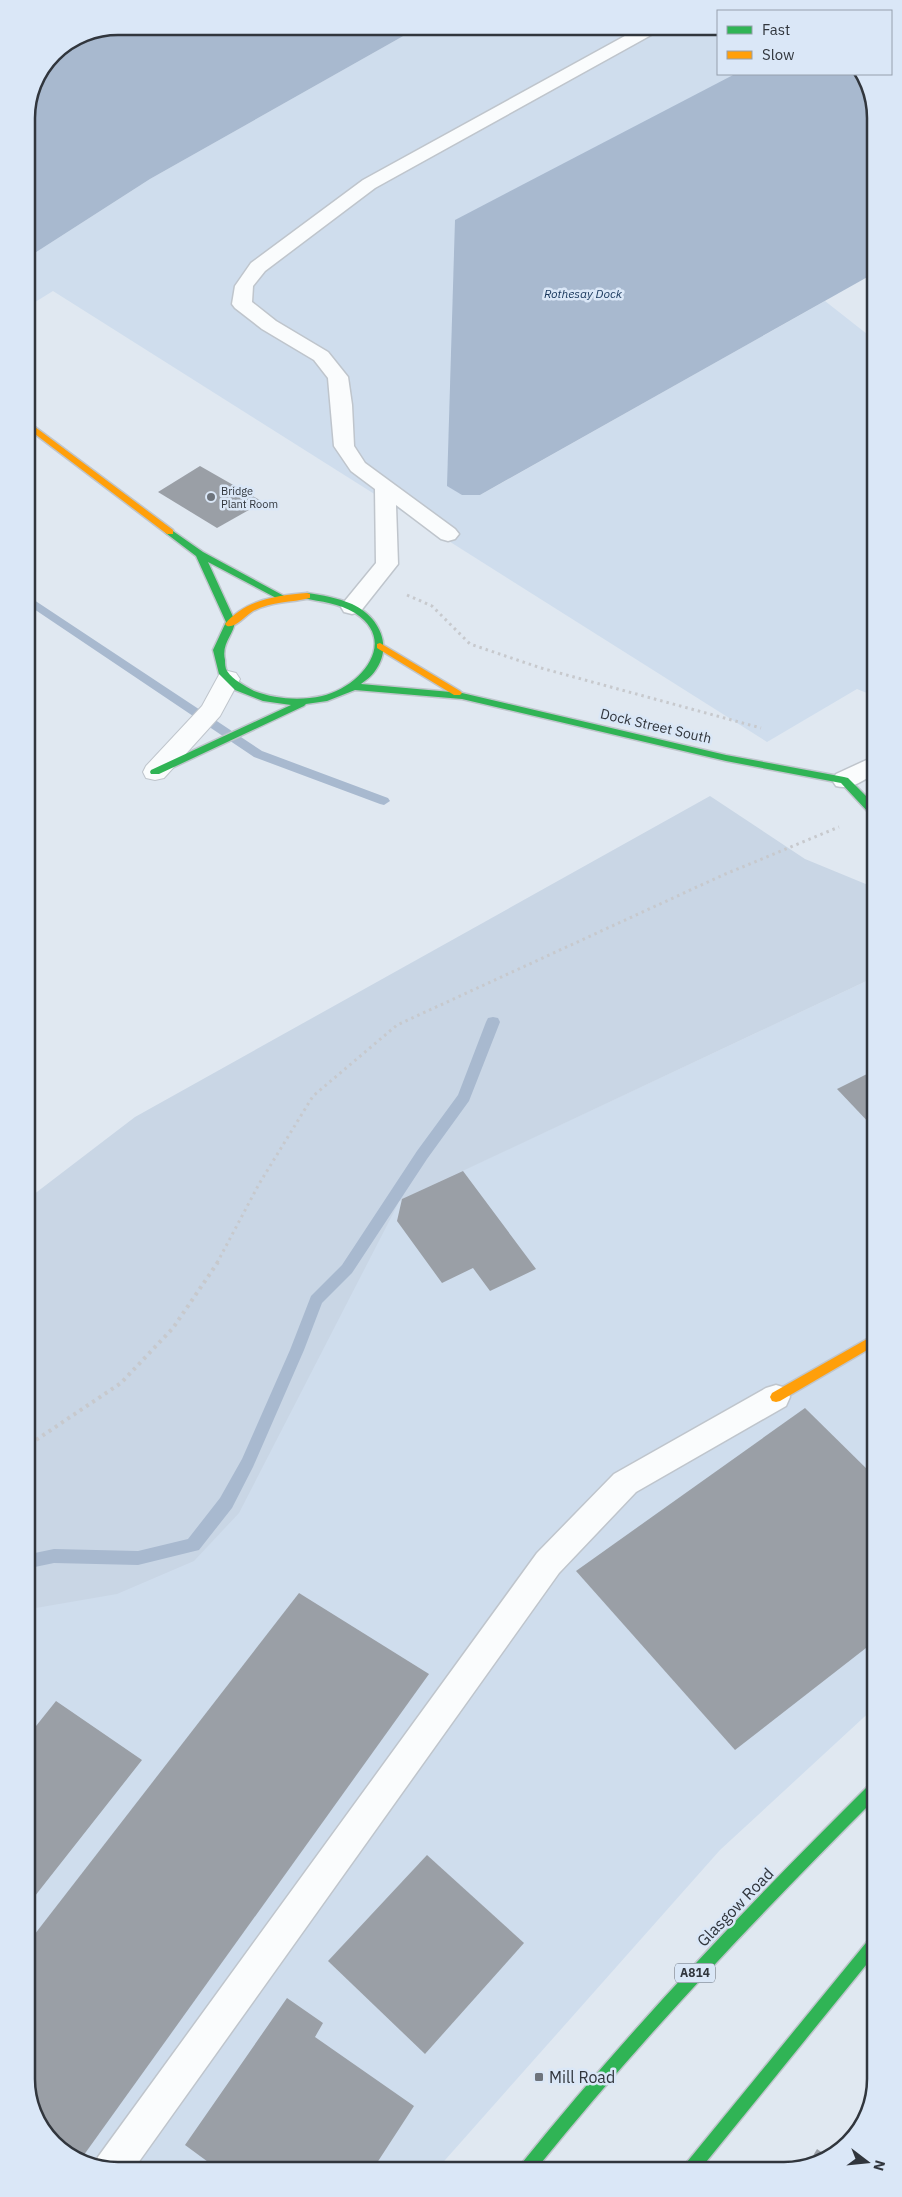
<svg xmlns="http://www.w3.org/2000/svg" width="902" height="2197" viewBox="0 0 902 2197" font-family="'IBM Plex Sans',sans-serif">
	<rect width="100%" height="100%" fill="#e0e8f1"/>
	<g fill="#cfdded">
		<path d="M 421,26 L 718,26 L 718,74 L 740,74 L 462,495 L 480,495 L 491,489 L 825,301 L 872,338 L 872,695 L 857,689 L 767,742 L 53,291 L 27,307 L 27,258 L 150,179 Z"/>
		<path d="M 873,978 L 875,1707 L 720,1850 L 438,2168 L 112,2171 L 62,2152 L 31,2108 L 30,1609 L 46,1605 L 402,1199 Z"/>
	</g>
	<path fill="#c9d6e5" d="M 710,796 L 805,859 L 873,887 L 873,978 L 403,1199 L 399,1202 L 239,1513 L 194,1561 L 117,1594 L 30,1609 L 29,1198 L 135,1117 Z"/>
	<g fill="#a8b9cf">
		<path d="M 118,26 L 421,26 L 150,179 L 27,258 L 26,112 L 53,53 L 83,33 Z"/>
		<path d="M 735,74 L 860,74 L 871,89 L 871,275 L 480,495 L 462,495 L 447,486 L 455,220 Z"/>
	</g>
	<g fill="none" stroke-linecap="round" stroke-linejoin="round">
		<g fill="#a8b9cf" fill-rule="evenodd">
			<path d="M 28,596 L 262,751 L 388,798 L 390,801 L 384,805 L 380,804 L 254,757 L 28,605 Z"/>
			<path d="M 493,1017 L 498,1018 L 500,1022 L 469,1101 L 427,1159 L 352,1273 L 322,1303 L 304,1350 L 253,1467 L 232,1508 L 199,1550 L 138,1565 L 54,1563 L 30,1568 L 30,1554 L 54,1549 L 138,1551 L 188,1539 L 220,1498 L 242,1459 L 290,1350 L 311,1296 L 342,1265 L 417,1151 L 458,1095 L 486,1022 L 488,1018 Z"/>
		</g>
	</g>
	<g fill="#9a9fa6">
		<path d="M 200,466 L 263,502 L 217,528 L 158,492 Z"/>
		<path d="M 873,1071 L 873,1127 L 837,1089 Z"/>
		<path d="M 463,1171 L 536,1269 L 490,1291 L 473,1268 L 442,1283 L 397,1221 L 402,1199 Z"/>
		<path d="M 805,1408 L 874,1476 L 875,1641 L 735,1750 L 576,1571 Z"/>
		<path d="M 299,1593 L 429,1674 L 81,2159 L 62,2152 L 31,2108 L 31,1939 Z"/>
		<path d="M 56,1701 L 142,1760 L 31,1901 L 30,1722 L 36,1726 Z"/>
		<path d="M 427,1855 L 524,1943 L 425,2054 L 328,1961 Z"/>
		<path d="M 287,1998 L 323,2023 L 315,2037 L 414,2106 L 373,2169 L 219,2170 L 185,2145 Z"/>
		<path d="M 817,2149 L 827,2156 L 813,2166 L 807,2166 Z"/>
	</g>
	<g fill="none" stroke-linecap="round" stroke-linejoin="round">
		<g stroke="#bfc5cc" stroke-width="3">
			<g id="lane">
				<path d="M 643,26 L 664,26 L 662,29 L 375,188 L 265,271 L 253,286 L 252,302 L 276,321 L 328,352 L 348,377 L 352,405 L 354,446 L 365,463 L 455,529 L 459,534 L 455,539 L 448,541 L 441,539 L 396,505 L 398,564 L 360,612 L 352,614 L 344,612 L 341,607 L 344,602 L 376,563 L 375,489 L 351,471 L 334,446 L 328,378 L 314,360 L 262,329 L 235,308 L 232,304 L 235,286 L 251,263 L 363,180 Z"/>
				<path d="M 873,757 L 873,775 C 860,782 850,790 836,786 L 832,780 L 836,774 Z"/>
				<path d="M 776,1385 L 786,1388 L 790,1397 L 786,1406 L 636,1492 L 559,1573 L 133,2170 L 112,2171 L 95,2164 L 98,2157 L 537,1553 L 614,1474 L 766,1388 Z"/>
			</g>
		</g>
		<g stroke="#bfc5cc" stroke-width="2">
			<path id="street" d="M 228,671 L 236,673 L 240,679 L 220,716 L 164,778 L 155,780 L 146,778 L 143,772 L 146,766 L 202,706 L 220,673 Z"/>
		</g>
		<g stroke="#bfc5cc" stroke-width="3">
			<g id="fast">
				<path d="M 170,529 L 203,552 L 286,597 L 284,599 L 278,599 L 208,562 L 235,621 C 234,635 221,643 225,660 C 225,663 225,668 227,671 C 233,680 245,686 254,691 C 275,699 300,701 322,696 C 359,688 400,642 355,613 C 339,603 321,602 304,598 L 302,596 L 307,593 C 322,595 338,598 352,604 C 378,616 394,645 375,671 C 372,676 366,680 361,684 L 462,693 L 726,755 L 844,777 L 848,778 L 873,803 L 873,813 L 869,813 L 841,783 L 726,761 L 462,699 L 355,690 L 327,701 L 306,704 L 304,706 L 159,774 L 151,774 L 150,772 L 151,770 L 291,705 L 263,701 L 235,690 L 219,674 L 213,650 L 226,622 L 196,556 L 167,534 L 165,532 Z"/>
				<path d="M 875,1782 L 875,1799 C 757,1917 642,2038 537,2168 L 519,2168 L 522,2163 C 630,2029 748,1905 870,1784 Z"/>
				<path d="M 875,1936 L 875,1954 L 702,2167 L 684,2167 L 687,2162 L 870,1938 Z"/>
			</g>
		</g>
		<g stroke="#bfc5cc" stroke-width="3">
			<g id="slow">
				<path d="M 27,421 L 173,530 L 173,534 L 167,534 L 27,428 Z"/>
				<path d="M 307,593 L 310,594 L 310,598 C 290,603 272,601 253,611 C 245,616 236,628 227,626 L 225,624 C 245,600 278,595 307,593 Z"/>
				<path d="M 380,643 L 460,691 L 462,693 L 460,695 L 454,695 L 377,648 L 377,644 Z"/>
				<path d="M 874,1335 L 874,1346 L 780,1401 L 776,1402 L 772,1401 L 770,1397 L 772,1393 Z"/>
			</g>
		</g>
		<g stroke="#c7c9cd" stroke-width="3" stroke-dasharray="2.5 4" stroke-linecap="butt">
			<path d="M 407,595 L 432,606 L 470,644 L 541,668 L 761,728"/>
			<path d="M 217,1263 L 259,1184 L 313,1096 L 397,1025 L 723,875 L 839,827"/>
		</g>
		<path stroke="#c7c9cd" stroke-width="4" stroke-dasharray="3 4.5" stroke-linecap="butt" d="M 30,1444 L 121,1383 L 173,1328 L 218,1262"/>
		<use href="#lane" fill="#fafcfd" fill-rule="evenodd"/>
		<use href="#street" fill="#fafcfd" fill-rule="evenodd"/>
		<use href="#fast" fill="#30b455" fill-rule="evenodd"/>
		<use href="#slow" fill="#ff9f0a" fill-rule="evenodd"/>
	</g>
	<g fill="#6e747c" stroke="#dae7f7" stroke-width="2">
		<circle cx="211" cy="497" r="5"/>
		<rect x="534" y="2072" width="10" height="10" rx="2.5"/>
	</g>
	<g text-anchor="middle" stroke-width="5" stroke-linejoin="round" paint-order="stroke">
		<g font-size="11" fill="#31363d" stroke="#dae7f7" text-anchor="start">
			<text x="221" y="495">Bridge<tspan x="221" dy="13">Plant Room</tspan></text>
		</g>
		<g font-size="12" font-style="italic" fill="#153459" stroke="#dae7f7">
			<text x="583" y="298">Rothesay Dock</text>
		</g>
		<rect fill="#dae7f7" stroke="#646b75" stroke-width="1" x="675" y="1963.5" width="40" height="19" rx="4"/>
		<g font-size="12" font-weight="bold" fill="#31363d">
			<text x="695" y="1977">A814</text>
		</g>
		<g font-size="14" fill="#31363d" stroke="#dae7f7">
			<text transform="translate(656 726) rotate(13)" y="5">Dock Street South</text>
		</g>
		<g font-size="16" fill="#31363d" stroke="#dae7f7">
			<text transform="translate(735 1907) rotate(-46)" y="6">Glasgow Road</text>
		</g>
		<g font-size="16" fill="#31363d" stroke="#dae7f7" text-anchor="start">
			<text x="549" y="2083">Mill Road</text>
		</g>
	</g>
	<path d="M0 0H902V2197H0ZM118 35H784A83 83 0 0 1 867 118V2079A83 83 0 0 1 784 2162H118A83 83 0 0 1 35 2079V118A83 83 0 0 1 118 35Z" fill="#dae7f7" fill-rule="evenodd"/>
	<path fill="none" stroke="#31363d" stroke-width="2.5" d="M118 35H784A83 83 0 0 1 867 118V2079A83 83 0 0 1 784 2162H118A83 83 0 0 1 35 2079V118A83 83 0 0 1 118 35Z"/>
	<rect x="717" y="10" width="175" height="65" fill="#dae7f7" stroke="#96a0ad"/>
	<rect x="727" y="26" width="25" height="8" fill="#30b455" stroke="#96a0ad"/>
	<text x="762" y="35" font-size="15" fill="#31363d">Fast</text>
	<rect x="727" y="51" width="25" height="8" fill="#ff9f0a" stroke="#96a0ad"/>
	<text x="762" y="60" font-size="15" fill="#31363d">Slow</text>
	<g transform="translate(867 2162) rotate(106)" stroke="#dae7f7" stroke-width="4" paint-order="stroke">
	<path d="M0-4L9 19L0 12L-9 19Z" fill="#31363d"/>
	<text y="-8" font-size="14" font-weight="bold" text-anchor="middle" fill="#31363d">N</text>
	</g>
</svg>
